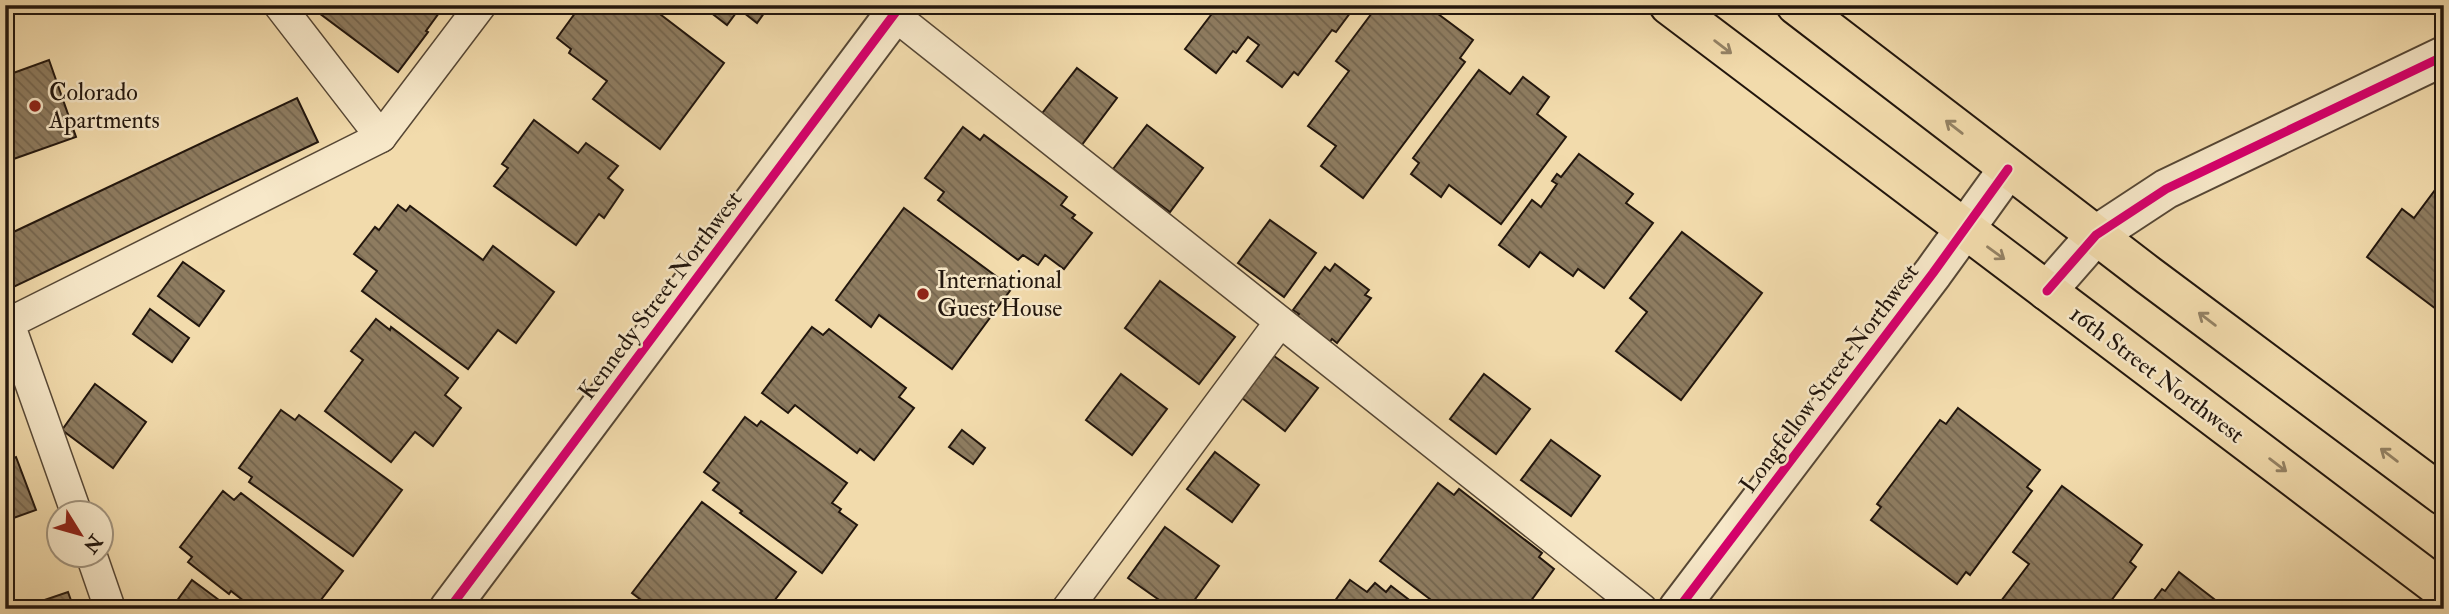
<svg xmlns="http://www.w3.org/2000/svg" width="2449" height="614" viewBox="0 0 2449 614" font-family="'IM FELL Double Pica',serif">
	<defs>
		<pattern id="building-back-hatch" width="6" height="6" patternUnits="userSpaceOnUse" patternTransform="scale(1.75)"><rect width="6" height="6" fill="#8e7c60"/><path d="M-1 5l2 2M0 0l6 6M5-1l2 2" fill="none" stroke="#74654e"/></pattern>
	</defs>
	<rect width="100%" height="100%" fill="#f2dbac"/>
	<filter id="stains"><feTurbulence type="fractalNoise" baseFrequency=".00286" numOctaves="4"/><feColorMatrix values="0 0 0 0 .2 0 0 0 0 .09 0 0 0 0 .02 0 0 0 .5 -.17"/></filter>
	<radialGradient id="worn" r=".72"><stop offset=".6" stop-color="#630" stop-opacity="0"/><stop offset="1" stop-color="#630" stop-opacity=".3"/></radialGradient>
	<g fill="url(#building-back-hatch)" stroke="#22160d" stroke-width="2">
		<path d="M 319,5 L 429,5 L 439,13 L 426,31 L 428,32 L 398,72 L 315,10 Z"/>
		<path d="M 581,5 L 648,5 L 724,63 L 660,149 L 593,99 L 607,81 L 569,53 L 571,49 L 557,38 Z"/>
		<path d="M 701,5 L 770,5 L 757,23 L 739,9 L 727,25 Z"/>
		<path d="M 1212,5 L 1356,5 L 1336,32 L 1332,30 L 1298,75 L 1294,72 L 1282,87 L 1247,61 L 1259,45 L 1248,37 L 1236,53 L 1233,51 L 1216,73 L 1185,49 L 1214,11 L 1210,8 Z"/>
		<path d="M 1378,5 L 1426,5 L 1473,40 L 1460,58 L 1465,62 L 1363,198 L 1321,166 L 1336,146 L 1308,126 L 1349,71 L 1336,61 Z"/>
		<path d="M 49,60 L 76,137 L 5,162 L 5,76 Z"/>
		<path d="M 1077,68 L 1117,98 L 1081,146 L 1040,116 Z"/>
		<path d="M 1479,70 L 1510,94 L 1523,77 L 1549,97 L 1537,114 L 1566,137 L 1501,224 L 1449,185 L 1441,197 L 1411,174 L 1419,163 L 1413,158 Z"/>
		<path d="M 297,98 L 318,142 L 5,291 L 5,236 Z"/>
		<path d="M 534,120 L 578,153 L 586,143 L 618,166 L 608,178 L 623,190 L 604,218 L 599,214 L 576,245 L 494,186 L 508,168 L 502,164 Z"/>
		<path d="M 1147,125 L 1203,168 L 1170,212 L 1113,169 Z"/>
		<path d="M 963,127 L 980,140 L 984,135 L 1067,197 L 1061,205 L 1075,215 L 1072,218 L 1092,233 L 1064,269 L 1045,255 L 1038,265 L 1023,255 L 1018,260 L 938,200 L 944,192 L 925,178 Z"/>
		<path d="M 1579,154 L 1633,194 L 1626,203 L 1653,223 L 1604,288 L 1578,269 L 1573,276 L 1540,252 L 1529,267 L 1499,245 L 1532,200 L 1541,207 L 1557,184 L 1552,181 L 1557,174 L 1561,177 Z"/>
		<path d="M 2444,178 L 2444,315 L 2367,257 L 2402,209 L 2414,218 Z"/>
		<path d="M 398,205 L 406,211 L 410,206 L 483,260 L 493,246 L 554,292 L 516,343 L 498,330 L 468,369 L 362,291 L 377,271 L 354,254 L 375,227 L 379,230 Z"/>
		<path d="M 904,208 L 1012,288 L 952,369 L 879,315 L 871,327 L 836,300 Z"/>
		<path d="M 1270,220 L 1316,253 L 1284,297 L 1238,263 Z"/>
		<path d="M 1682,232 L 1762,293 L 1681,400 L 1616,351 L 1647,312 L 1630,298 Z"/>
		<path d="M 183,262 L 224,291 L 199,326 L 158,296 Z"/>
		<path d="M 1335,264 L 1369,290 L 1365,295 L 1371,298 L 1337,343 L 1332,339 L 1329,343 L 1296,318 L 1299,314 L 1293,310 L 1325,267 L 1330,271 Z"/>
		<path d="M 1160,281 L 1235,337 L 1199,384 L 1125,328 Z"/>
		<path d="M 150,309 L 189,338 L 172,362 L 133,334 Z"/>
		<path d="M 376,319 L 390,330 L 391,327 L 458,378 L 445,395 L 461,408 L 433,446 L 415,432 L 391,462 L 325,411 L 363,360 L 351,351 Z"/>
		<path d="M 812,327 L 823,335 L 829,329 L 906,388 L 899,397 L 914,408 L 874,460 L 860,449 L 857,453 L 795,405 L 788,413 L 762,393 Z"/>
		<path d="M 1274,356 L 1318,388 L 1285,431 L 1242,398 Z"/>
		<path d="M 1121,374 L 1167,409 L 1132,455 L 1086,420 Z"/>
		<path d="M 1484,374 L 1530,409 L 1496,454 L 1450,419 Z"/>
		<path d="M 95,384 L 146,422 L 113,468 L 62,430 Z"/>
		<path d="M 1958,408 L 2040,470 L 2027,487 L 2032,491 L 1970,575 L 1966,572 L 1957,584 L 1871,520 L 1881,507 L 1877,504 L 1940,420 L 1946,424 Z"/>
		<path d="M 281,410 L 295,420 L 299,415 L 402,490 L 353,556 L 249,482 L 252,477 L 239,468 Z"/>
		<path d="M 745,417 L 757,426 L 761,421 L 847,483 L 832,503 L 841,509 L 839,512 L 857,525 L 822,573 L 740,513 L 742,511 L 713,490 L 719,483 L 704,472 Z"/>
		<path d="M 962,430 L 985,448 L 973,464 L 949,447 Z"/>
		<path d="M 1551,440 L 1600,476 L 1571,516 L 1521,480 Z"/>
		<path d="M 1215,452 L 1259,485 L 1232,522 L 1187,489 Z"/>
		<path d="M 16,457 L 36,510 L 5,521 L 5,462 Z"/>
		<path d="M 1438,483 L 1454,495 L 1459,489 L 1542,553 L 1539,557 L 1554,569 L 1525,609 L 1443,609 L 1380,561 Z"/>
		<path d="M 2062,486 L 2142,545 L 2130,562 L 2136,567 L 2105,609 L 2005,609 L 2007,606 L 2001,601 L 2029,564 L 2013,552 Z"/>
		<path d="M 223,491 L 234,500 L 241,493 L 343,571 L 314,609 L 254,609 L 231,591 L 229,594 L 188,562 L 192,557 L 180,547 Z"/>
		<path d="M 702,502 L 796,572 L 768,609 L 737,609 L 727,602 L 722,609 L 653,609 L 632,593 Z"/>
		<path d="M 1165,527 L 1219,566 L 1188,609 L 1172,609 L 1128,578 Z"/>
		<path d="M 2179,572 L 2227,609 L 2147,609 L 2162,589 L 2165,591 Z"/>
		<path d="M 192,580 L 231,609 L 171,609 Z"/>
		<path d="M 1350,580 L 1367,592 L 1375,583 L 1386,592 L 1391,586 L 1421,609 L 1329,609 Z"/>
		<path d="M 68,592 L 74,609 L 18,609 Z"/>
	</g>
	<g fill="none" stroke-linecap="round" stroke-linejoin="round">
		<g stroke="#564735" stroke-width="33">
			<g id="service">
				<path d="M 279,5 L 381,137 L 481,5"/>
				<path d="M 894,15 L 1642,609"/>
				<path d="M 76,512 L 9,323 L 381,137"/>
				<path d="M 91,554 L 110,609"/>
				<path d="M 1067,609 L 1280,322"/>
			</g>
		</g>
		<g stroke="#564735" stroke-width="42">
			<g id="minor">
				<path d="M 2047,291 L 2096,235 L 2166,189 L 2444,56"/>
				<path d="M 1678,609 L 1933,273 L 2008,169"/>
			</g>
		</g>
		<g stroke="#564735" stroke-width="42">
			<path id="tertiary" d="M 449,609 L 901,5"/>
		</g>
		<g stroke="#22160d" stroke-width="42">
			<g id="primary">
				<path d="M 1669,5 L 2444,591"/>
				<path d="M 1796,5 L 2148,275 L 2444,496"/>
			</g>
		</g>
		<use href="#service" stroke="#f7e8c9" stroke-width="30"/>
		<use href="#minor" stroke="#f7e8c9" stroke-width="38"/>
		<use href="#tertiary" stroke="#f7e8c9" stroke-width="38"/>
		<use href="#primary" stroke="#f2dbac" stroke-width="38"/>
		<g stroke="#f7e8c9" stroke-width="13">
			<g id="cycleway">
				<path d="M 2047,291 L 2096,235 L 2166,189 L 2444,56"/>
				<path d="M 449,609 L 901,5"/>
				<path d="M 1678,609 L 1933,273 L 2008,169"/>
			</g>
		</g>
		<use href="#cycleway" stroke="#d6006c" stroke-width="9"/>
	</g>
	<defs><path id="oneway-shaft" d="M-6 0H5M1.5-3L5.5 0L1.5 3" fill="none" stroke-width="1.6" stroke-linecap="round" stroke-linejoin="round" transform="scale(1.75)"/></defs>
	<g stroke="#948264">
		<use href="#oneway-shaft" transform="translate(1723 47) rotate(37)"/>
		<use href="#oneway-shaft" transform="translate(1954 127) rotate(-142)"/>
		<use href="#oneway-shaft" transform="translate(1996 253) rotate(36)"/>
		<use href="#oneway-shaft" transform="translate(2207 319) rotate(-143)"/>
		<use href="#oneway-shaft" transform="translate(2389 455) rotate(-143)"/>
		<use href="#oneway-shaft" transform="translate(2278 465) rotate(37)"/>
	</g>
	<g fill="#8f2418" stroke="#f7e8c9" stroke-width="2.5">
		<circle cx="35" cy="106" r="7"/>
		<circle cx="923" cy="294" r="7"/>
	</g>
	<g text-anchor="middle" stroke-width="5" stroke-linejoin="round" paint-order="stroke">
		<g font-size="24" fill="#22160d" stroke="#f7e8c9" text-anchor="start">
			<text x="49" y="100">Colorado<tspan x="49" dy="28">Apartments</tspan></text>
			<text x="937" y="288">International<tspan x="937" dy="28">Guest House</tspan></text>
		</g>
		<g font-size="24" fill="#22160d" stroke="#f7e8c9">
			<text transform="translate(660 295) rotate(-53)" y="8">Kennedy Street Northwest</text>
			<text transform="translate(2157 374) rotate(37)" y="8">16th Street Northwest</text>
			<text transform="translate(1829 378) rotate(-53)" y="8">Longfellow Street Northwest</text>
		</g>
	</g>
	<rect width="2449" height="614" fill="none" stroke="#f2dbac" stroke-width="28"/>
	<rect x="7" y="7" width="2435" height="600" fill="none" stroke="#22160d" stroke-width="3.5"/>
	<rect x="14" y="14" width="2421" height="586" fill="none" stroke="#22160d" stroke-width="2"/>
	<g transform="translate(80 534) rotate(127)"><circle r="33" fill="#f7e8c9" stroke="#a2947e" stroke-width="2"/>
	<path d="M0-5L12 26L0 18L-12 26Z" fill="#8f2418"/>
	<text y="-10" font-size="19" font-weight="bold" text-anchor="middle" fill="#22160d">N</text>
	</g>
	<rect width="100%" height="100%" filter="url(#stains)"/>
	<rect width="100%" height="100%" fill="url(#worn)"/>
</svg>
